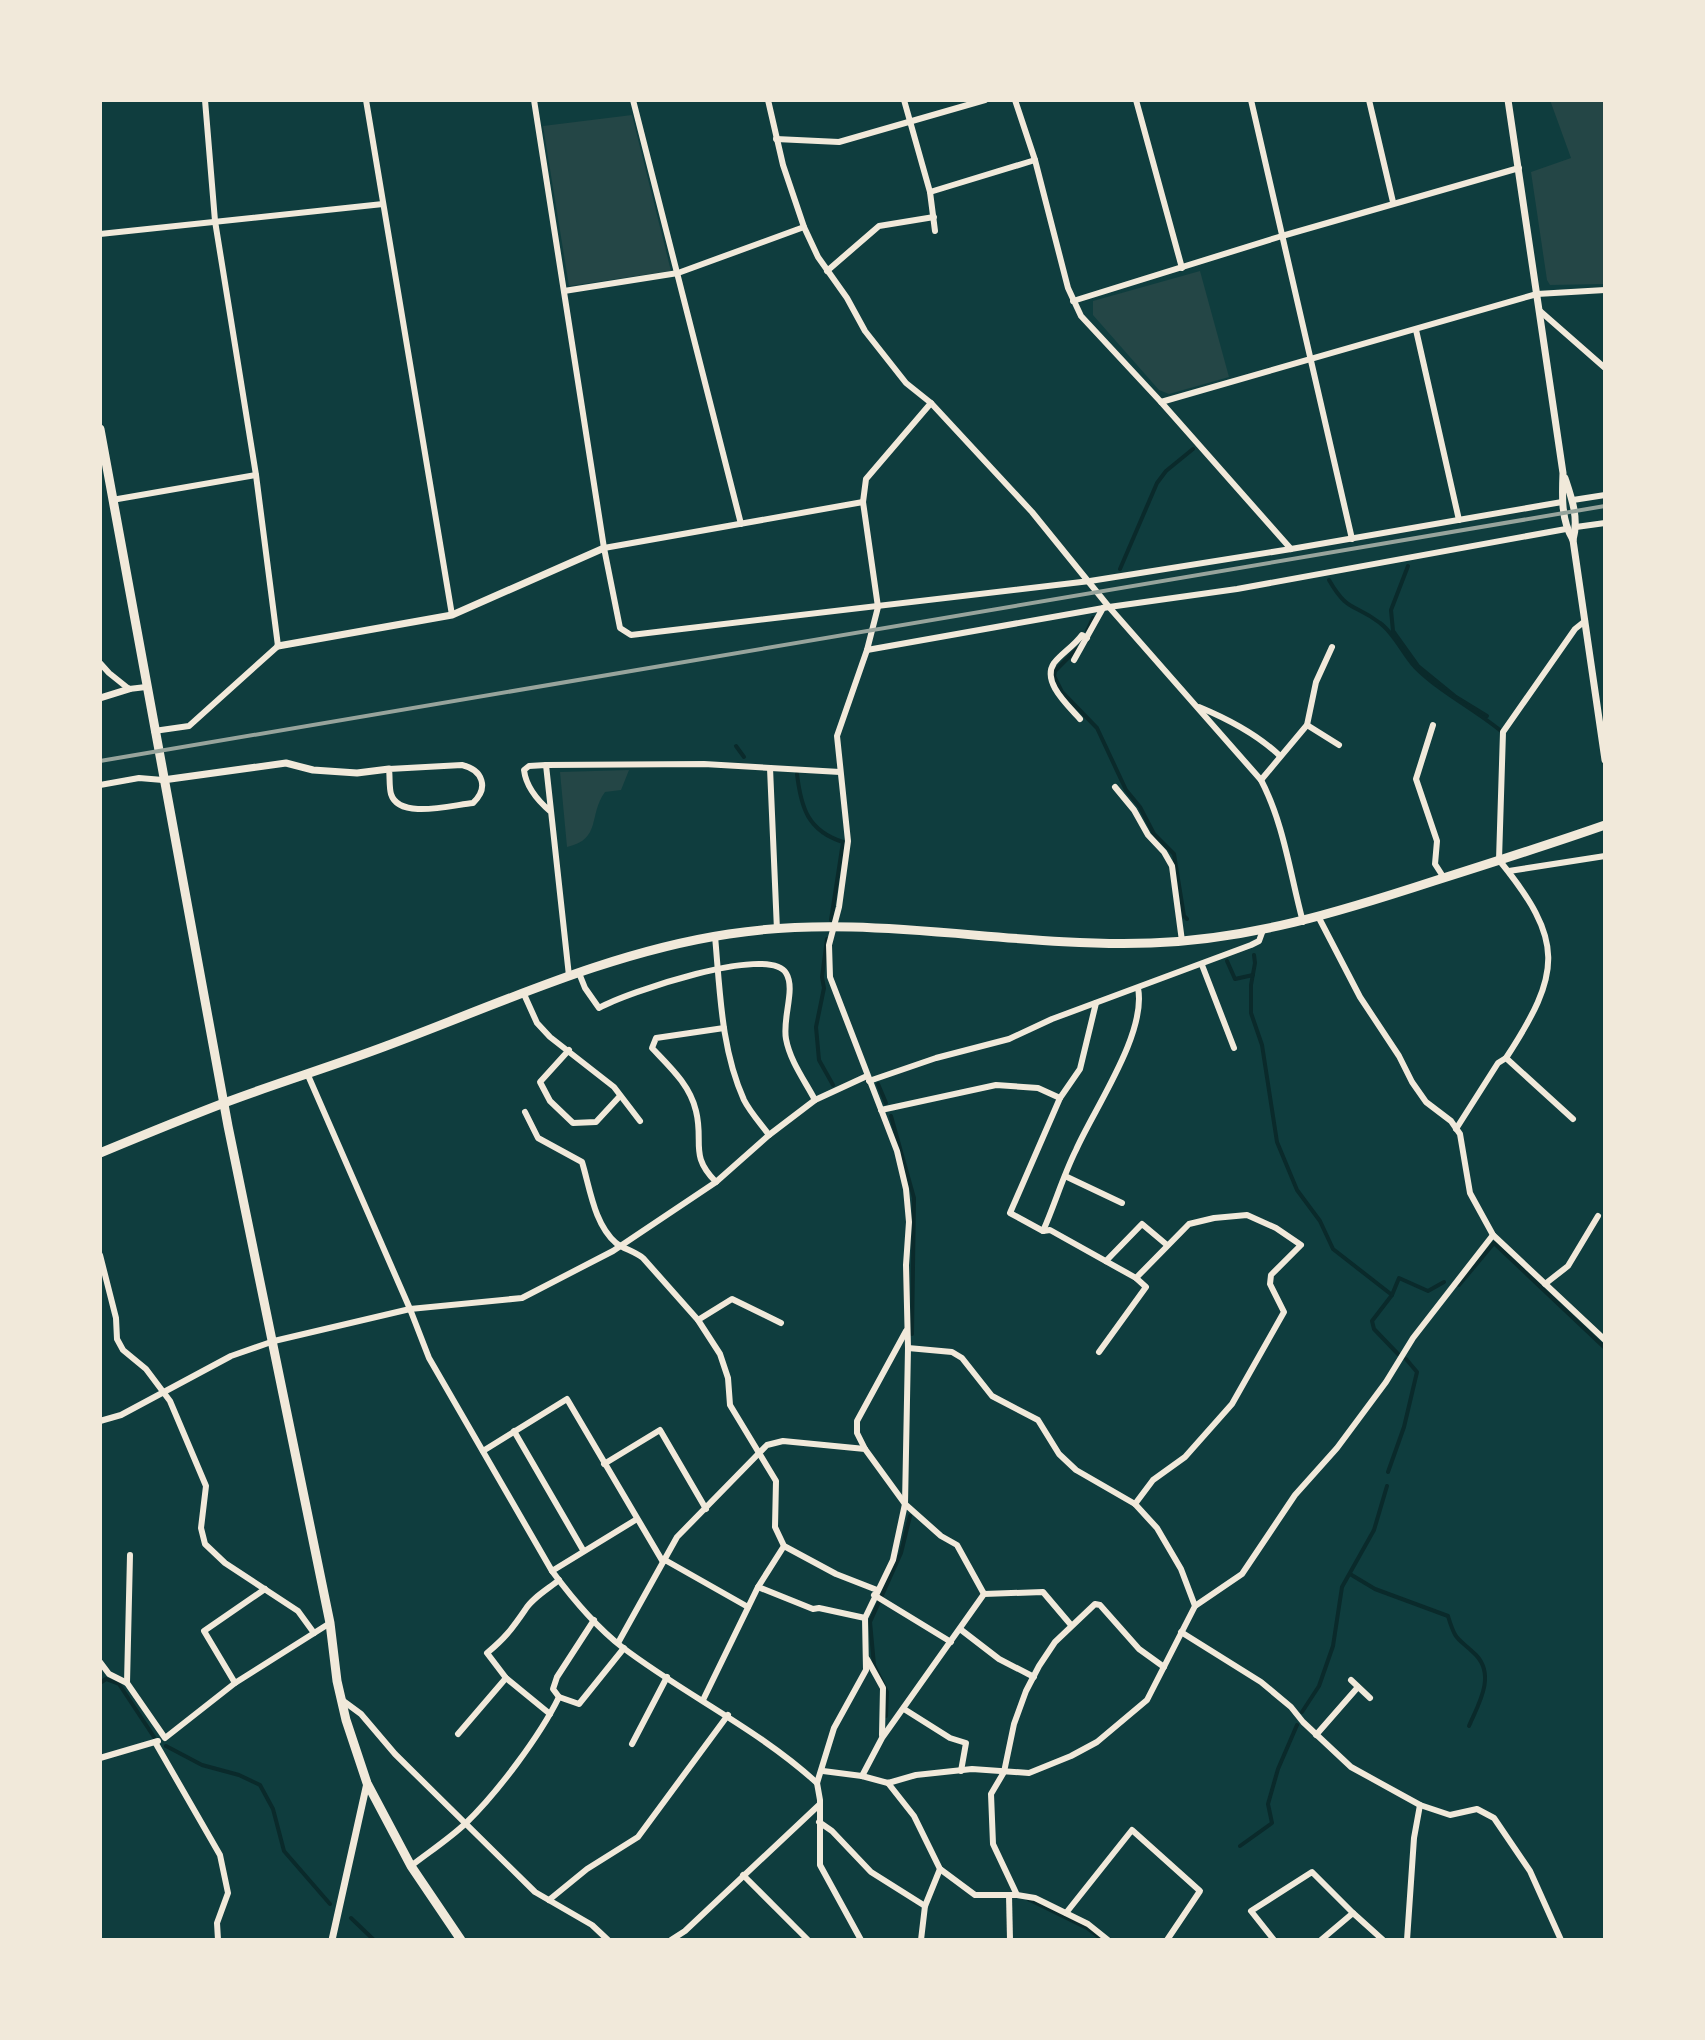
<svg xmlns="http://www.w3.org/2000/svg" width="1705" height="2040" viewBox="0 0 1705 2040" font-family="'Roboto Serif',serif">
	<rect width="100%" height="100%" fill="#0f3d3e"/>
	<g fill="#244646">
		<path d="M 1550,100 L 1605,100 L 1605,284 L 1550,285 L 1547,280 L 1531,172 L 1571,158 Z"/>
		<path d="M 632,115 L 671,271 L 569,286 L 543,126 Z"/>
		<path d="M 1200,271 L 1229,377 L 1169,394 L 1159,390 L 1093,315 L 1093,301 Z"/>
		<path d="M 629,770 L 621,790 L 605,792 C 588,815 602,839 567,847 L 560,772 Z"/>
	</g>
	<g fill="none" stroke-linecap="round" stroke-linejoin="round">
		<g stroke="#0a2a2b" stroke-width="4">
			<path d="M 1408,566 L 1391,610 L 1393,631 L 1418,666 L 1456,697 L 1487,716"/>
			<path d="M 1120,569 L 1157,483 L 1166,471 L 1193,449"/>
			<path d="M 1329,580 C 1348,613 1354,603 1380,623 C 1394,633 1403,654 1415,667 C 1441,693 1473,708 1501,731"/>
			<path d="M 1087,631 L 1093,618"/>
			<path d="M 1077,649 L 1055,671 L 1054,676 L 1062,692 L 1097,728 L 1126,790 L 1140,807 L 1154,834 L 1174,854 L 1184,916 L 1187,919"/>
			<path d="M 736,746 L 744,757"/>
			<path d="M 797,774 C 801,808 808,831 843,842 L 831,920"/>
			<path d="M 827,939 L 822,977 L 824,988 L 816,1027 L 819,1060 L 833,1085"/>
			<path d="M 1254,955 L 1255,963 L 1251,985 L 1251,1013 L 1262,1045 L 1277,1142 L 1297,1190 L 1320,1221 L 1333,1249 L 1392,1295 L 1372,1321 L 1374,1329 L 1398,1354"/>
			<path d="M 1227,961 L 1235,979 L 1253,975"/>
			<path d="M 878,1084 L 886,1103"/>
			<path d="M 891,1116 L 914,1198 L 912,1334"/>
			<path d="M 1459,1285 L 1494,1243 L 1605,1348"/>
			<path d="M 1392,1295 L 1399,1278 L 1428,1291 L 1444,1282"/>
			<path d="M 1388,1472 L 1404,1427 L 1417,1372 L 1406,1359"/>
			<path d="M 1350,1574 L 1375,1589 L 1448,1616 C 1456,1643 1458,1637 1476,1655 C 1496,1676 1478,1705 1469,1726"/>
			<path d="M 100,1683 L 106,1679 L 119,1684 L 154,1737"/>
			<path d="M 1302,1712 L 1319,1686 L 1333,1646 L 1342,1587 L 1374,1530 L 1387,1486"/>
			<path d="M 886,1716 L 887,1692 L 874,1665 L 870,1622 L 901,1553 L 910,1516"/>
			<path d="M 166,1746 L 202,1765 L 239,1775 L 260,1785 L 273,1809 L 284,1851 L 330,1904"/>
			<path d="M 1240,1846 L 1272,1823 L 1268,1804 L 1278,1769 L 1297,1725"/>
			<path d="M 1028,1899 L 1087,1928 L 1103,1940"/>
			<path d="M 351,1918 L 374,1940"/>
		</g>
		<g stroke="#f1e9da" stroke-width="6">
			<path d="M 366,100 L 452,615"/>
			<path d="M 534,100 L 604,548 L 620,628 L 631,635 L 1090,581 L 1291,549 L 1562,502"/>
			<path d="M 633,100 L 741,524"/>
			<path d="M 768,100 L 783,165 L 804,227 L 818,257 L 847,298 L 865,331 L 906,383 L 931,403 L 1032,512 L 1109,607 L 1261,780 C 1284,824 1290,874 1303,922"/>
			<path d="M 904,100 L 930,192 L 935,231"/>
			<path d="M 1015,100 L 1035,160 L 1068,288 L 1081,316 L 1161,402 L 1291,549"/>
			<path d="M 1136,100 L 1182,268"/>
			<path d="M 1251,100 L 1352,539"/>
			<path d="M 1369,100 L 1393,202"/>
			<path d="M 776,139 L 839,142 L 985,100"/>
			<path d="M 930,192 L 1035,160"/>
			<path d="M 100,234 L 383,204"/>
			<path d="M 827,271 L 879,226 L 934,217"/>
			<path d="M 564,291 L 678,273 L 804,227"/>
			<path d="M 1073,301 L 1282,236 L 1519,168"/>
			<path d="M 1540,311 L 1605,368"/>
			<path d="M 1416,330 L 1459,520"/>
			<path d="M 1161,402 L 1537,294 L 1605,290"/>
			<path d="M 112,500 L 256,475"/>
			<path d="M 1573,500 L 1605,495"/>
			<path d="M 1576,527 L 1605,523"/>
			<path d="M 604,548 L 863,502"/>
			<path d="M 867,650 L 1109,607 L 1237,589 L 1566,529"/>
			<path d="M 1074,660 L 1103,608"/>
			<path d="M 100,663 L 109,673 L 129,689 L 146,687"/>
			<path d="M 1199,707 C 1228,719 1258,735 1280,756"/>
			<path d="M 1080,719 C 1069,706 1041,682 1054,663 C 1062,653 1074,646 1082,635 L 1087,638"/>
			<path d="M 1307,725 L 1339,745"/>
			<path d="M 1433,725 L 1416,779 L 1437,841 L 1435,864 L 1444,878"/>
			<path d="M 154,731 L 189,726 L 278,646 L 256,475 L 215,221 L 205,100"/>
			<path d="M 462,765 C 483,770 489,788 473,803 C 452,805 399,820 391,794 C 389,787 390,777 389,769 Z"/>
			<path d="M 546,765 L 704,764 L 840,772"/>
			<path d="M 770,768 L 777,930"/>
			<path d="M 1261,780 L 1307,725 L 1316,682 L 1332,647"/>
			<path d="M 100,785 L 139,778 L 163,780"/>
			<path d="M 1115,787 L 1134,810 L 1148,835 L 1164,852 L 1172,866 L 1182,941"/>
			<path d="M 551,812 C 538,801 526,787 524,770 L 529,766 L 546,765 L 569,976"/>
			<path d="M 1509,871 L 1605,856"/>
			<path d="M 1319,918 L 1360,997 L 1399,1056 L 1412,1082 L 1426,1102 L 1451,1121 L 1460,1134 L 1470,1193 L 1493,1235 L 1605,1340"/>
			<path d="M 715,936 C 720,991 721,1049 744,1100 C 750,1112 761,1124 769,1135"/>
			<path d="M 1202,965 L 1234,1048"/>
			<path d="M 579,973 L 585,988 L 599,1008 C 625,993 769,944 786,973 C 796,989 782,1018 786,1039 C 790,1061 805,1081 815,1100"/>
			<path d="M 523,992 L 537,1023 L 550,1037 L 614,1087 L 640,1121"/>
			<path d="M 569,1050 L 540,1082 L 550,1101 L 573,1123 L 596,1122 L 620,1096"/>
			<path d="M 1506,1058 C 1562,972 1565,941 1499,860 L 1503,732 L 1575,629 L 1585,621"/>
			<path d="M 307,1073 L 410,1309 L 429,1358 L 552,1571 C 572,1598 595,1626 622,1647 C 685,1695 758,1729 817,1783"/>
			<path d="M 869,1081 L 936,1058 L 1009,1039 L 1052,1019 L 1251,945 L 1259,941 L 1263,930"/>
			<path d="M 1060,1098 L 1010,1213 L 1043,1231 L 1050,1230 L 1136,1278 L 1189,1224 L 1214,1218 L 1247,1215 L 1276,1228 L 1301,1245 L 1271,1275 L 1270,1284 L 1284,1312 L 1232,1404 L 1185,1457 L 1153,1480 L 1135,1504"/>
			<path d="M 881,1110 L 996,1085 L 1038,1088 L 1060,1098 L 1080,1069 L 1096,1003"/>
			<path d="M 525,1112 L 538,1138 L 582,1162 C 590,1188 594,1224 616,1243 C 624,1249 634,1251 643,1258 L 698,1320 L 720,1354 L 728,1378 L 730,1405 L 776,1481 L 775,1527 L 784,1546 L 836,1574 L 877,1590"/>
			<path d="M 1456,1129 L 1498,1063 L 1506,1058 L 1573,1119"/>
			<path d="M 1065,1176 L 1122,1203"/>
			<path d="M 716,1182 C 689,1155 704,1143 696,1111 C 690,1085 670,1067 652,1048 L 656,1038 L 724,1028"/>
			<path d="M 1043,1231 C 1055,1204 1063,1176 1076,1150 C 1094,1109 1147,1033 1138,988"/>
			<path d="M 100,1255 L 116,1318 L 117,1339 L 123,1350 L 146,1369 L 170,1401 L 206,1486 L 201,1528 L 205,1544 L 225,1563 L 298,1611 L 314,1633"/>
			<path d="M 1106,1261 L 1142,1224 L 1167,1245"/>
			<path d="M 1545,1284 L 1568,1266 L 1598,1216"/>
			<path d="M 698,1320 L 732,1299 L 781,1323"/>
			<path d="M 1099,1352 L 1146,1287 L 1136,1278"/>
			<path d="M 100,1421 L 121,1415 L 231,1356 L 274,1341 L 410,1309 L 522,1298 L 613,1251 L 716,1182 L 769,1135 L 815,1100 L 867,1076"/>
			<path d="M 514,1431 L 583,1550"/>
			<path d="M 865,1449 L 857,1433 L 857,1421 L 906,1331"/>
			<path d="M 483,1451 L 567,1399 L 663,1562"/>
			<path d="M 604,1464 L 660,1430 L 706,1509"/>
			<path d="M 665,1560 L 748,1607"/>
			<path d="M 552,1571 L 637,1519"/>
			<path d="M 758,1587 L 813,1609 L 819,1608 L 865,1618"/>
			<path d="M 874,1595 L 951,1642"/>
			<path d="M 1195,1606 L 1242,1574 L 1295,1495 L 1337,1448 L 1386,1382 L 1413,1338 L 1493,1235"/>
			<path d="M 960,1629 L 999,1659 L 1034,1677"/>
			<path d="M 1181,1632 L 1261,1682 L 1291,1707 L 1303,1722 L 1351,1767 L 1420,1805 L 1450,1815 L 1477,1809 L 1494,1818 L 1530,1871 L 1561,1940"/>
			<path d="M 618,1643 L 677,1537 L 767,1445 L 783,1441 L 865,1449 L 905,1504 L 941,1536 L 957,1545 L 984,1594 L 1043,1592 L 1071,1625"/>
			<path d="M 867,1659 L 883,1688 L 882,1735"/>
			<path d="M 100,1662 L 109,1674 L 127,1683 L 165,1738 L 235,1683 L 330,1623"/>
			<path d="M 1351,1680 L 1370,1698"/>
			<path d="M 127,1683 L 130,1555"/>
			<path d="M 235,1683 L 204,1631 L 265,1589"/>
			<path d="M 559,1697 L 553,1689 L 557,1677 L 594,1620"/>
			<path d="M 342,1700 L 361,1714 L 395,1754 L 535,1892 L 592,1925 L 608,1940"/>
			<path d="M 703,1700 L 758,1587 L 784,1546"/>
			<path d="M 904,1709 L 950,1738 L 966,1743 L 961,1771"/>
			<path d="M 550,1714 L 506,1678 L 487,1653 C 505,1638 512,1629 525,1610 C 532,1598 548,1589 559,1580"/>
			<path d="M 458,1734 L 506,1678"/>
			<path d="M 1316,1735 L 1358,1687"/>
			<path d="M 155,1742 L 220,1855 L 228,1893 L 217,1923 L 218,1940"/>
			<path d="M 632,1744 L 667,1677"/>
			<path d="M 100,1758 L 158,1741"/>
			<path d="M 823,1771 L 862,1776 L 888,1783 L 916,1775 L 972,1769 L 1029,1773 L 1071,1756 L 1097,1742 L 1147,1700 L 1195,1606 L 1181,1569 L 1157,1528 L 1135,1504 L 1076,1470 L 1059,1454 L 1038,1420 L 992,1396 L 962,1358 L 952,1352 L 908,1348"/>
			<path d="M 862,1776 L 882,1738 L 984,1594"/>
			<path d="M 888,1783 L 914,1816 L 940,1869 L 975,1895 L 1017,1895 L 1035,1898 L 1088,1924 L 1108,1940"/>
			<path d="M 819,1822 L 832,1831 L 871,1872 L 925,1906"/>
			<path d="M 411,1866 C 429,1852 449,1839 466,1823 C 497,1793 540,1736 559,1697 L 579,1704 L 624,1648"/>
			<path d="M 743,1875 L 808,1940"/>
			<path d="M 1009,1895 L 1010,1940"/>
			<path d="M 1017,1895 L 993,1844 L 991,1794 L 1004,1772 L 1014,1724 L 1026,1691 L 1039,1666 L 1055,1642 L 1095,1604 L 1100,1605 L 1139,1649 L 1164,1667"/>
			<path d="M 549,1900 L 587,1869 L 638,1837 L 728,1715"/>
			<path d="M 1066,1913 L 1132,1830 L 1200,1891 L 1167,1940"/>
			<path d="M 671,1940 L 685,1931 L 819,1805"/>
			<path d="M 861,1940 L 820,1865 L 820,1800 L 817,1783 L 834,1728 L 866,1670 L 865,1618 L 893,1560 L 905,1504 L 908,1348 L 906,1265 L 909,1222 L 906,1189 L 897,1151 L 830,977 L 829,945 L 839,907 L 848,841 L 837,736 L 867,650 L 878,607 L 863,502 L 866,479 L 931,403"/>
			<path d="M 921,1940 L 925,1906 L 940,1869"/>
			<path d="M 1274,1940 L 1251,1911 L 1312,1872 L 1353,1913"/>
			<path d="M 1321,1940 L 1353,1913 L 1383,1940"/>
			<path d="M 1407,1940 L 1414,1838 L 1420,1805"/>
		</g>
		<g stroke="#f1e9da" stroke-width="7">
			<path d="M 1508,100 L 1563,473 C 1562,496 1561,520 1573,540 L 1605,760"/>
			<path d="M 1565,478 C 1572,499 1579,518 1573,540"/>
			<path d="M 278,646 L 452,615 L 604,548"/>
			<path d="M 100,698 L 129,689"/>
			<path d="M 163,780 L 286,763 L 313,770 L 357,773 L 389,769"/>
			<path d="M 332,1940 L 367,1783"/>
		</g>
		<g stroke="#f1e9da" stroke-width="9">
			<path d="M 100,429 L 228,1126 L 330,1623 L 337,1681 L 346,1720 L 367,1783 L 411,1866 L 461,1940"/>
			<path d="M 100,1153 C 141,1136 182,1119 224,1103 C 277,1083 333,1066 386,1046 C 499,1004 609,952 729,934 C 868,912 1011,948 1151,943 C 1252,939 1339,912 1434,881 C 1491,863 1548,845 1605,825"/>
		</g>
		<path stroke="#97a49c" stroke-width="4" d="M 100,761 L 1605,506"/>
	</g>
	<rect width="1705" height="2040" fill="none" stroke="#f1e9da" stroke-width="204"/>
</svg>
